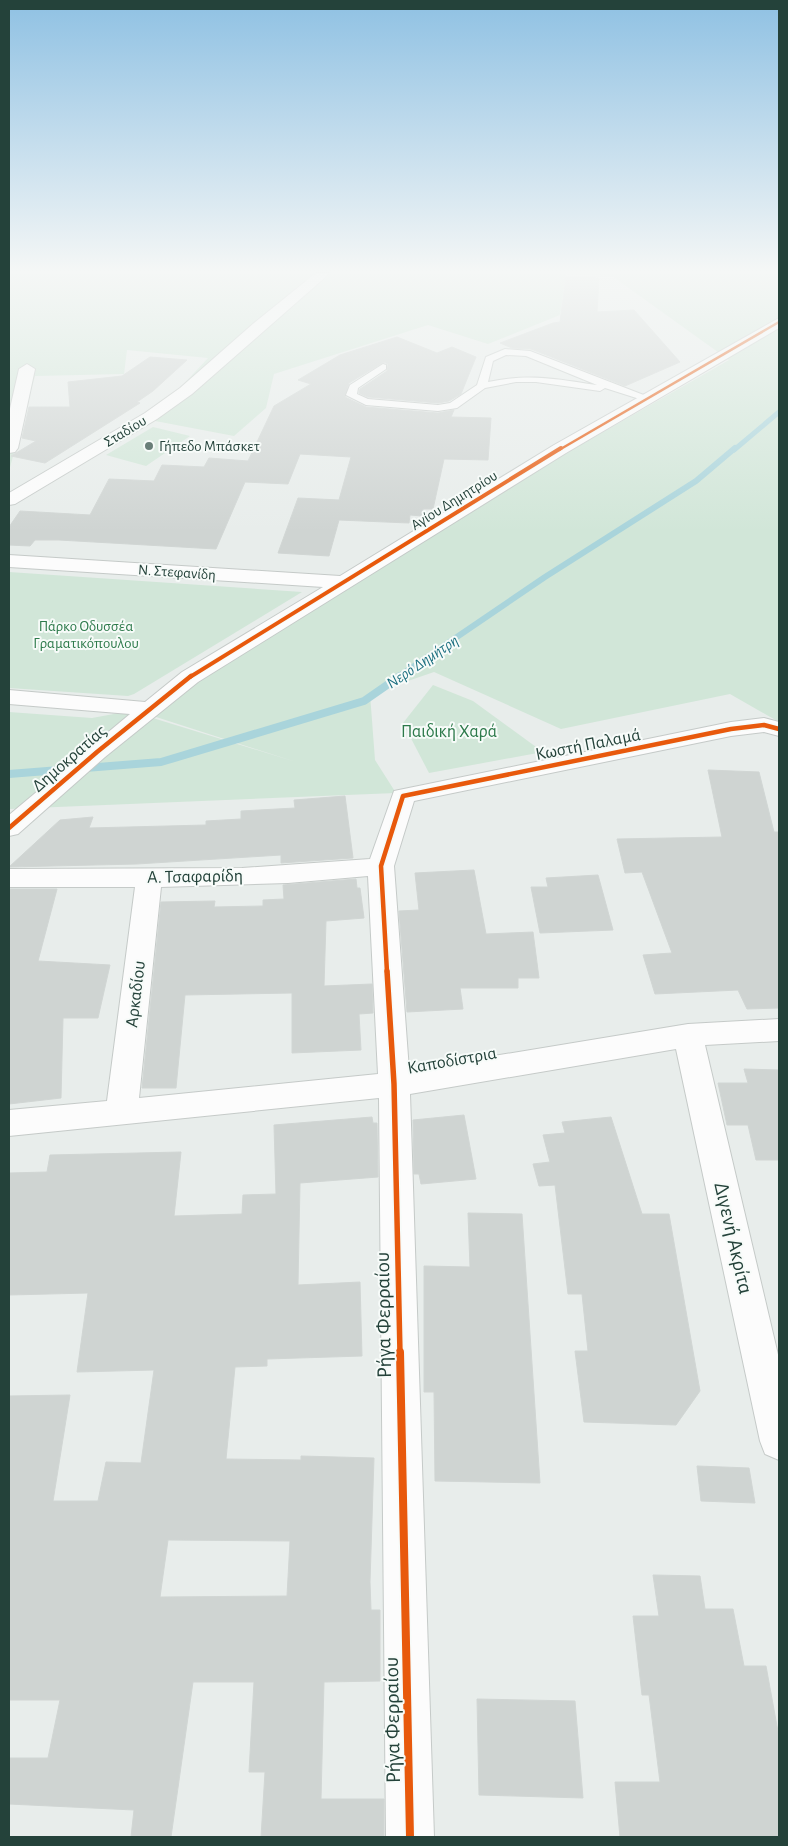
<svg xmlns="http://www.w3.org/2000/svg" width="788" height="1846" viewBox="0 0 788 1846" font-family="'Alegreya Sans',sans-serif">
	<rect width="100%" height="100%" fill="#e8edeb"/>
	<g fill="#d1e6d8">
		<path d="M 9,273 L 779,273 L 779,722 L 730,694 L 561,729 L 434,672 L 370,694 L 375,760 L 396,793 L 9,809 L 9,712 L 92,718 L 130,711 L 296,762 L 153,716 L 192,684 L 563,455 L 729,360 L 612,276 L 566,274 L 560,315 L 488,344 L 428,325 L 274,374 L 266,408 L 234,436 L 150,420 L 208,358 L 127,350 L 124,374 L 35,376 L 9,471 Z"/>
		<path d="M 153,427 L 190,436 L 146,466 L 106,455 Z"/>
		<path d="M 9,572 L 302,592 L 134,694 L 128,696 L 9,688 Z"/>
		<path d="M 433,685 L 473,701 L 543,752 L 429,773 L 403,723 Z"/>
	</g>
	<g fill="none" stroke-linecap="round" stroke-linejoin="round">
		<path stroke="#a9d4db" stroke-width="5" d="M 734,450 L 779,412"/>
		<path stroke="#a9d4db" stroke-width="6" d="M 398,677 L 545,577 L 696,481 L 735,448"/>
		<path stroke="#a9d4db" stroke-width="8" d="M 9,774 L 161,762 L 364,701 L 400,676"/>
	</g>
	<g fill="#cfd4d2" stroke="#d1d6d4" fill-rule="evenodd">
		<path d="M 566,277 L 599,278 L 597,312 L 634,310 L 680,362 L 625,386 L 531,349 L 512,348 L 500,343 L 553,323 L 560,322 Z"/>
		<path d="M 397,337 L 437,353 L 452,347 L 476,357 L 461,394 L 449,401 L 438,403 L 368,397 L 359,393 L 360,389 L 387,371 L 388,364 L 384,362 L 349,383 L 345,397 L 366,407 L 438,413 L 454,410 L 451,417 L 491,418 L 488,460 L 444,459 L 433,509 L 423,509 L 422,516 L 410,515 L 409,523 L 339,520 L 329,556 L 278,553 L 298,498 L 339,500 L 351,457 L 300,454 L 288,484 L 245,482 L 216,549 L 59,540 L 35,540 L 30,546 L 9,545 L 9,527 L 20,511 L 90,515 L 109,479 L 154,481 L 162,465 L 204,467 L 209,458 L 248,461 L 274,406 L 311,384 L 298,380 L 340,355 Z"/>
		<path d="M 150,357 L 187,360 L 153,391 L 137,402 L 140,403 L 45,463 L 11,456 L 36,441 L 22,438 L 29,407 L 70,407 L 68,382 L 122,376 Z"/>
		<path d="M 708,770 L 759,772 L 774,832 L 779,832 L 779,1008 L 747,1009 L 738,990 L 655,994 L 643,955 L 672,953 L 642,872 L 625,873 L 617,839 L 722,837 Z"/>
		<path d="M 345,796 L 353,858 L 281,863 L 281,855 L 137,864 L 9,867 L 60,820 L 93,817 L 89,828 L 206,825 L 206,821 L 241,819 L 241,811 L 295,808 L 294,800 Z"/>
		<path d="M 474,870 L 486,934 L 533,932 L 539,978 L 518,978 L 518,988 L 460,988 L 463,1009 L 407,1012 L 399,911 L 419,910 L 415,873 Z"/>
		<path d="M 598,875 L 613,930 L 540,933 L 531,887 L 548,887 L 546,878 Z"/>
		<path d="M 356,879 L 357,888 L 360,888 L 364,918 L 326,921 L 324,986 L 372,984 L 373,1013 L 359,1014 L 361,1050 L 292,1053 L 292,993 L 185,995 L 176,1088 L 142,1088 L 161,902 L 215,901 L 214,907 L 263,906 L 263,900 L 284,899 L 283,885 Z"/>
		<path d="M 9,889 L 57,889 L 38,961 L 110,965 L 98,1018 L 63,1018 L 61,1098 L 9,1104 Z"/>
		<path d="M 744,1069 L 779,1070 L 779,1160 L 756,1160 L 748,1125 L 727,1125 L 718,1083 L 748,1083 Z"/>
		<path d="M 464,1115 L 476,1179 L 421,1184 L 419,1174 L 414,1174 L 413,1120 Z"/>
		<path d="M 372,1117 L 373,1123 L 377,1123 L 378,1177 L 300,1183 L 298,1285 L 360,1282 L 362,1356 L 267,1359 L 267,1366 L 235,1367 L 226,1459 L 301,1460 L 301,1456 L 374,1458 L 370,1582 L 371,1610 L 380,1610 L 380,1681 L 324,1682 L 321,1799 L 384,1799 L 384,1837 L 261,1837 L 265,1772 L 249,1772 L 254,1682 L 193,1682 L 171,1837 L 131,1837 L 134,1810 L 9,1804 L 9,1758 L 48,1758 L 60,1700 L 9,1700 L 9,1396 L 70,1395 L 53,1501 L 98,1501 L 106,1462 L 141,1463 L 154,1370 L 77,1372 L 88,1293 L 9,1295 L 9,1173 L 47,1172 L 50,1155 L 181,1152 L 174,1216 L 242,1214 L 243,1195 L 276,1194 L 274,1125 ZM 168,1540 L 290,1541 L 287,1596 L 160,1597 Z"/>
		<path d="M 611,1117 L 642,1214 L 669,1214 L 700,1391 L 676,1425 L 584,1422 L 575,1351 L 588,1351 L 582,1294 L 568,1294 L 555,1185 L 539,1186 L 533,1164 L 550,1162 L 543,1135 L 565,1133 L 562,1122 Z"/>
		<path d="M 468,1213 L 522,1214 L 540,1483 L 435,1481 L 434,1392 L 424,1392 L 424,1266 L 470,1267 Z"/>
		<path d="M 697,1466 L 749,1468 L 755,1503 L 701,1501 Z"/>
		<path d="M 653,1575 L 700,1576 L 705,1609 L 733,1609 L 744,1666 L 766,1666 L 779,1737 L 779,1837 L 620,1837 L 615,1782 L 660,1782 L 649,1695 L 642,1695 L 633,1616 L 659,1616 Z"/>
		<path d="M 477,1699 L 575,1701 L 583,1798 L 479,1795 Z"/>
	</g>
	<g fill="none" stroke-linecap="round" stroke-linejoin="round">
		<g stroke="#c5cac8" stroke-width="2">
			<path id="service" d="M 505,349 L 530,351 L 654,399 L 649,402 L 605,388 L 600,391 L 536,382 L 516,382 L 485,388 L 457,408 L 438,411 L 366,405 L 346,395 L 350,385 L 383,364 L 386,365 L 386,369 L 358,388 L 357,394 L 368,399 L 438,405 L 450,403 L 477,385 L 486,357 ZM 506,355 L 526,356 L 597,385 C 555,379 530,373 488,382 L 493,361 Z"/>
		</g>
		<g stroke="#c5cac8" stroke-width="2">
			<g id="minor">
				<path d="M 316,273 L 330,273 L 192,394 L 157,419 L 15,504 L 9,505 L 9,493 L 145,413 L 180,388 L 254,323 Z"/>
				<path d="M 779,318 L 779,328 L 566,453 L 198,682 L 105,757 L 18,834 L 9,836 L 9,815 L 130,714 L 9,704 L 9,690 L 145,702 L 182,672 L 323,587 L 9,567 L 9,555 L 340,576 L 554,445 Z"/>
				<path d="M 27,364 L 35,369 L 18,448 L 15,452 L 9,453 L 9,413 L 19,369 Z"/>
				<path d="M 764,718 L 779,722 L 779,736 L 764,732 L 731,736 L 414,801 L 394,866 L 409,1070 L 688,1024 L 779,1019 L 779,1041 L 705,1045 L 779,1359 L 779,1460 L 765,1454 L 760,1441 L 676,1049 L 410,1094 L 434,1837 L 386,1837 L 379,1098 L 9,1136 L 9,1110 L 107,1101 L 135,887 L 9,887 L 9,869 L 242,868 L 370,859 L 394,791 L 731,722 ZM 368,876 L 378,1074 L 139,1098 L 161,887 L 288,883 Z"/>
			</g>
		</g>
		<use href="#service" fill="#fcfcfc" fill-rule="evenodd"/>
		<use href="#minor" fill="#fcfcfc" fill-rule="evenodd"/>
		<g stroke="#f7fbf9" stroke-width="4.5">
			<path id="cycleway-far4" d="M 559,450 L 779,322"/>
		</g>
		<g stroke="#f7fbf9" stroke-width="6">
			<path id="cycleway-far3" d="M 190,677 L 561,448"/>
		</g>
		<g stroke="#f7fbf9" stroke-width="8">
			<g id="cycleway-far2">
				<path d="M 9,828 L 97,752 L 191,676"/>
				<path d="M 387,972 L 381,866 L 403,796 L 731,729 L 764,725 L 779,729"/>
			</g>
		</g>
		<g stroke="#f7fbf9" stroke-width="9">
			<path id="cycleway-far1" d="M 387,971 L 394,1084 L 400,1353"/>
		</g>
		<g stroke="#f7fbf9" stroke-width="11">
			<path id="cycleway" d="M 400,1352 L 410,1837"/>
		</g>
		<use href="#cycleway-far4" stroke="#e8590c" stroke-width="2.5"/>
		<use href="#cycleway-far3" stroke="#e8590c" stroke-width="4"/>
		<use href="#cycleway-far2" stroke="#e8590c" stroke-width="4.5"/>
		<use href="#cycleway-far1" stroke="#e8590c" stroke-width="5.5"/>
		<use href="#cycleway" stroke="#e8590c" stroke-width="8"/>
	</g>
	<linearGradient id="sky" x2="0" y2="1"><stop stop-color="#8fc1e3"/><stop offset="0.51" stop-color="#f5f7f6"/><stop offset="1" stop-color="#f5f7f6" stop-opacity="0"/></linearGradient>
	<rect width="788" height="532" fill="url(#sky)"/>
	<circle fill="#697e78" stroke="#f7fbf9" stroke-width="2" cx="149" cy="446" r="5"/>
	<g text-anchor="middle" stroke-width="4" stroke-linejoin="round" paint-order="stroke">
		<g font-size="15" fill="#24423a" stroke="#f7fbf9">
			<text transform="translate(125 431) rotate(-31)" y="5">Σταδίου</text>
			<text transform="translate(454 500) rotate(-32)" y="5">Αγίου Δημητρίου</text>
			<text transform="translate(177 572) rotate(4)" y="5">Ν. Στεφανίδη</text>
		</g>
		<g font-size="15" fill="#24423a" stroke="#f7fbf9" text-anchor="start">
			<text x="159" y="451">Γήπεδο Μπάσκετ</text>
		</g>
		<g font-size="15" fill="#2d7a4b" stroke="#f7fbf9">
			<text x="86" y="631">Πάρκο Οδυσσέα<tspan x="86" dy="17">Γραματικόπουλου</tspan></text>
		</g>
		<g font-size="16" font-style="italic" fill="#1c6f80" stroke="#f7fbf9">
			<text transform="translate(422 661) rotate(-34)" y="6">Νερό Δημήτρη</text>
		</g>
		<g font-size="18" fill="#2d7a4b" stroke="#f7fbf9">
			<text x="449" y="737">Παιδική Χαρά</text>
		</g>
		<g font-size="18" fill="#24423a" stroke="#f7fbf9">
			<text transform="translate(588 744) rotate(-11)" y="6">Κωστή Παλαμά</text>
			<text transform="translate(69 758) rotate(-41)" y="6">Δημοκρατίας</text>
			<text transform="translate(195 876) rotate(-1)" y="6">Α. Τσαφαρίδη</text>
			<text transform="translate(135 994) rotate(-83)" y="6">Αρκαδίου</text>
			<text transform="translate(452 1060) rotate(-10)" y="6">Καποδίστρια</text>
		</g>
		<g font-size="21" fill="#24423a" stroke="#f7fbf9">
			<text transform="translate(734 1238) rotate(77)" y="7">Διγενή Ακρίτα</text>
			<text transform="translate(383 1315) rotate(-91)" y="7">Ρήγα Φερραίου</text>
			<text transform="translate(392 1720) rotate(-91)" y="7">Ρήγα Φερραίου</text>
		</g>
	</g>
	<rect width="788" height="1846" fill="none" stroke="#24423a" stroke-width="20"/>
</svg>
